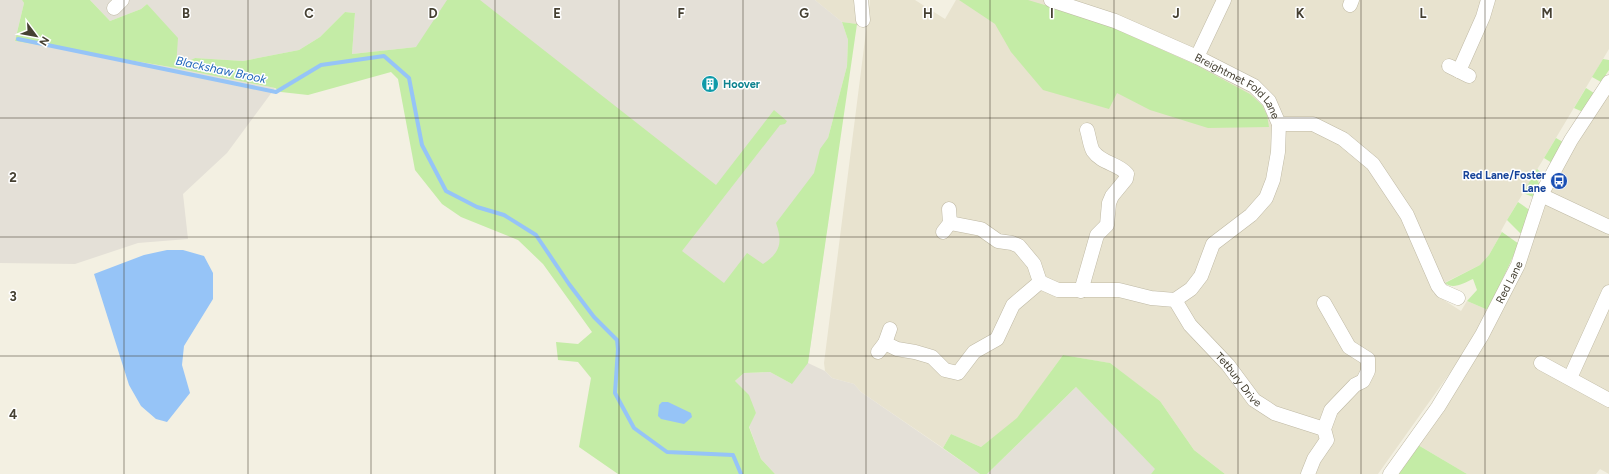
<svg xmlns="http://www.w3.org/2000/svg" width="1609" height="474" viewBox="0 0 1609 474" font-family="Figtree,sans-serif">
	<rect width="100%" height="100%" fill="#f3f0e2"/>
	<g fill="#e8e3cf">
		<path d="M 815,0 L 855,0 L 858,7 L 857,24 L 842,22 Z"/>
		<path d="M 870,0 L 915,0 L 945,19 L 956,0 L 1609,0 L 1609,49 L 1507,220 L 1501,231 L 1502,232 L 1489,255 L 1480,265 L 1438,286 L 1433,293 L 1461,311 L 1467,301 L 1488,310 L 1474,339 L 1378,474 L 1225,474 L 1194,450 L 1160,401 L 1109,363 L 1063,355 L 1017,419 L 981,447 L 951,434 L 943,448 L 861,392 L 854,384 L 832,378 L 825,371 L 824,363 Z"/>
		<path d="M 1609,93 L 1609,474 L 1600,469 L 1596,474 L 1467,474 L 1418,445 L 1527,241 L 1575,138 Z"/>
	</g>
	<g fill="#e4e0d7">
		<path d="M 0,0 L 22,0 L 24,3 L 15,41 L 176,68 L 147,4 L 141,9 L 110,21 L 90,0 L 815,0 L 842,22 L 848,40 L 847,66 L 828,138 L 839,143 L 808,363 L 825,371 L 832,378 L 854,384 L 861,392 L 980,474 L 775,474 L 761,459 L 749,426 L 756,413 L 734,382 L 744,373 L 770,372 L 792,384 L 416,47 L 352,54 L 355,13 L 345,12 L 320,37 L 299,50 L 243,61 L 195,58 L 177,67 L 275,88 L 227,153 L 183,194 L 188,239 L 138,243 L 75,264 L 0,263 Z"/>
		<path d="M 1076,387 L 1156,469 L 1151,474 L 987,474 Z"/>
	</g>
	<g fill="#c4eca6">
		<path d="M 22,0 L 90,0 L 110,21 L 141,9 L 147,4 L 178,38 L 176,67 L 195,58 L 243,61 L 299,50 L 320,37 L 345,12 L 355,13 L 352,54 L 416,47 L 447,0 L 480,0 L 716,185 L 774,110 L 787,121 L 785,124 L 780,125 L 682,251 L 724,283 L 747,253 L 763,264 C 780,253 783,243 776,223 L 814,173 L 820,149 L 828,138 L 847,66 L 848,40 L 842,22 L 857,24 L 808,363 L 792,384 L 770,372 L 744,373 L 735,381 L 749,395 L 756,413 L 749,427 L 761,459 L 775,474 L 618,474 L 579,447 L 591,378 L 578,362 L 558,360 L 556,342 L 578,344 L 592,332 L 543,264 L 518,240 L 461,217 L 442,204 L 415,170 L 398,79 L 391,72 L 308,95 L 281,92 L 275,88 L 176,68 L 15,41 L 24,3 Z"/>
		<path d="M 959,0 L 1028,0 L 1098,21 L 1196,65 L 1250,94 L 1262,105 L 1267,115 L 1269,127 L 1208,128 L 1150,110 L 1117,93 L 1109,109 L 1043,90 L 1011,52 L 995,24 Z"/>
		<path d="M 1603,59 L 1609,60 L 1609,70 L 1601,82 L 1592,77 Z"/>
		<path d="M 1586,88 L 1594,93 L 1583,112 L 1574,108 Z"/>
		<path d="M 1556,138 L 1563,142 L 1552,163 L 1544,158 Z"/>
		<path d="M 1537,169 L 1543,174 L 1538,182 L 1540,184 L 1536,198 L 1523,193 Z"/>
		<path d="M 1518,202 L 1531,211 L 1524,233 L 1520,233 L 1507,220 Z"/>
		<path d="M 1502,232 L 1519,244 L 1488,310 L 1467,301 L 1477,290 L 1473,279 C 1464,283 1453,290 1445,283 L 1480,265 L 1489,255 Z"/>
		<path d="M 1063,355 L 1110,363 L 1160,401 L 1194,450 L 1225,474 L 1151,474 L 1155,469 L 1076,387 L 987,474 L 980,474 L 943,448 L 951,434 L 981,447 L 1017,418 Z"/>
		<path d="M 1418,445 L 1467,474 L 1397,474 Z"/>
	</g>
	<g fill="#96c4f7">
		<path d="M 167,250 L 183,250 L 204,256 L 213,273 L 213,299 L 184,346 L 182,365 L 190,393 L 167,422 L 156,419 L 141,406 L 129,385 L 94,274 L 144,255 Z"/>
		<path d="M 662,402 L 668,402 L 691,413 L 692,417 L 684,424 L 661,419 L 658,416 L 659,405 Z"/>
	</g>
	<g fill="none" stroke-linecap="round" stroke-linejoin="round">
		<path stroke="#96c4f7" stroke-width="4" d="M 18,39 L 276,92 L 321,65 L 384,56 L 409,78 L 422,145 L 446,191 L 477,207 L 504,215 L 536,235 L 569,284 L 594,317 L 617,340 L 618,349 L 615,393 L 634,428 L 667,452 L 733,455 L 741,474"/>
		<g stroke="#bfb9a4" stroke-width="15">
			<g id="minor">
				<path d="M 861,0 L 863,20"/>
				<path id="s1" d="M 1051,0 L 1115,21 L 1197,57 L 1254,86 L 1269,101 L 1279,124 L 1278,152 L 1273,180 L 1266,198 L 1251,215 L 1213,244 L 1201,276 L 1191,289 L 1175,300"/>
				<path d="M 1350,5 L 1352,0"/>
				<path d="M 114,8 L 122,0"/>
				<path d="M 1197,57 L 1224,0"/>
				<path d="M 1449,66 L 1469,76"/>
				<path d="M 1459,71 L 1483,17 L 1488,0"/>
				<path d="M 1279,124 L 1313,124 L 1343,139 L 1373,164 L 1407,215 L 1438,286 L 1442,291 L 1458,298"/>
				<path d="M 1541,195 L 1609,227"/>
				<path d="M 950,223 L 981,229 L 998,241 L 1012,243 L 1019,246 L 1034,264 L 1040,282"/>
				<path d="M 943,232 L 950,223 L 949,209"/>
				<path d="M 1081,291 L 1097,235 L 1107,225 L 1109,203 L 1112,196 L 1126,179 L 1127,174 C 1118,163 1102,164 1093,151 C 1090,146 1089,136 1087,130"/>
				<path id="s2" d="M 885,343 L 897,349 L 915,352 L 932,357 L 945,370 L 958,373 L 974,352 L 997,339 L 1013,305 L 1040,282 L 1058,290 L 1119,290 L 1151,298 L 1175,300 L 1190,325 L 1228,365 L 1254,400 L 1274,413 L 1324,429"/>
				<path d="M 878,352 L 885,343 L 890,329"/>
				<path d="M 1541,363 L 1609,400"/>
				<path d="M 1570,378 L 1609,292"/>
				<path d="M 1308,474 L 1314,459 L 1327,440 L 1324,429 L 1331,410 L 1355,385 L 1363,381 L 1368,371 L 1368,359 L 1349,347 L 1324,303"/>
				<path id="s3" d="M 1390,474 L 1438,407 L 1482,335 L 1518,265 L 1541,195 L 1571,140 L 1609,82"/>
			</g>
		</g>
		<use href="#minor" stroke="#fff" stroke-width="14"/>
	</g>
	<path fill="none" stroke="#454032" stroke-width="1" stroke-opacity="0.55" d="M 124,0 L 124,474M 248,0 L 248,474M 371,0 L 371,474M 495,0 L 495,474M 619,0 L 619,474M 743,0 L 743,474M 866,0 L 866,474M 990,0 L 990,474M 1114,0 L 1114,474M 1238,0 L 1238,474M 1361,0 L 1361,474M 1485,0 L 1485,474M 0,118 L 1609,118M 0,237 L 1609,237M 0,356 L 1609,356"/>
	<defs>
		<g id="building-disc" transform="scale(0.9)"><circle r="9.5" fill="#0f9aa8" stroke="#fff"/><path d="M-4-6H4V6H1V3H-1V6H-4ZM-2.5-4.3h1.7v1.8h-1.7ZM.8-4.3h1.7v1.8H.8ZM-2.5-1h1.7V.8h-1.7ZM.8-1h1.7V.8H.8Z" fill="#fff"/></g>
		<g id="bus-disc" transform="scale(0.9)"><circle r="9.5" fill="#1a4fb4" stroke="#fff"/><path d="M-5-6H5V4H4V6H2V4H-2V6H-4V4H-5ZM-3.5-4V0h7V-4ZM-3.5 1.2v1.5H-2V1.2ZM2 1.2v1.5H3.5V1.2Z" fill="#fff"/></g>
	</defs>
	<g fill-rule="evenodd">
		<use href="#building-disc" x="710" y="84"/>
		<use href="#bus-disc" x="1559" y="181"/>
	</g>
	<g text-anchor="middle" stroke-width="3" stroke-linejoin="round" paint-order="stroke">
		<g font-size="11" font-weight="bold" fill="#0d838f" stroke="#fff" text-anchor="start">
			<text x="723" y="88">Hoover</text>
		</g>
		<g font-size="11" fill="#454032" stroke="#fff">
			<text dy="4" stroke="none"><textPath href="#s1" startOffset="208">Breightmet Fold Lane</textPath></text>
			<text dy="4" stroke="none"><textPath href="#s3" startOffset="226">Red Lane</textPath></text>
			<text dy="4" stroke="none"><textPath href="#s2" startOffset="447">Tetbury Drive</textPath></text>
		</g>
		<g font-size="11" font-weight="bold" fill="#164399" stroke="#fff" text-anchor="end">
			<text x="1546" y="179">Red Lane/Foster<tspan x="1546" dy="13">Lane</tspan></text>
		</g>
		<g font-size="12" font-style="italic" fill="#2167bb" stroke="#fff">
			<text transform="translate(221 70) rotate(12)" y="4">Blackshaw Brook</text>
		</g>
	</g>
	<g font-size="13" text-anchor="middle" font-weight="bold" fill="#454032" stroke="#fff" stroke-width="3" stroke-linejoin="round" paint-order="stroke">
		<text x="186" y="18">B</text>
		<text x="309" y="18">C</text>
		<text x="433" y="18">D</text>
		<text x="557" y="18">E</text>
		<text x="681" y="18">F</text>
		<text x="804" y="18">G</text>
		<text x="928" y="18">H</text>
		<text x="1052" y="18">I</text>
		<text x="1176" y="18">J</text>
		<text x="1300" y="18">K</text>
		<text x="1423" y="18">L</text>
		<text x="1547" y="18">M</text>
		<text x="13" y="182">2</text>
		<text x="13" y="301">3</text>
		<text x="13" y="419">4</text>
	</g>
	<g transform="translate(36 36) rotate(122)" stroke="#ffffff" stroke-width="3" paint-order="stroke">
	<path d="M0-3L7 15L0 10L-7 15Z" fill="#454032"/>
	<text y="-6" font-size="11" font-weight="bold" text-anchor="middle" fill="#454032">N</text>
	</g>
</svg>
